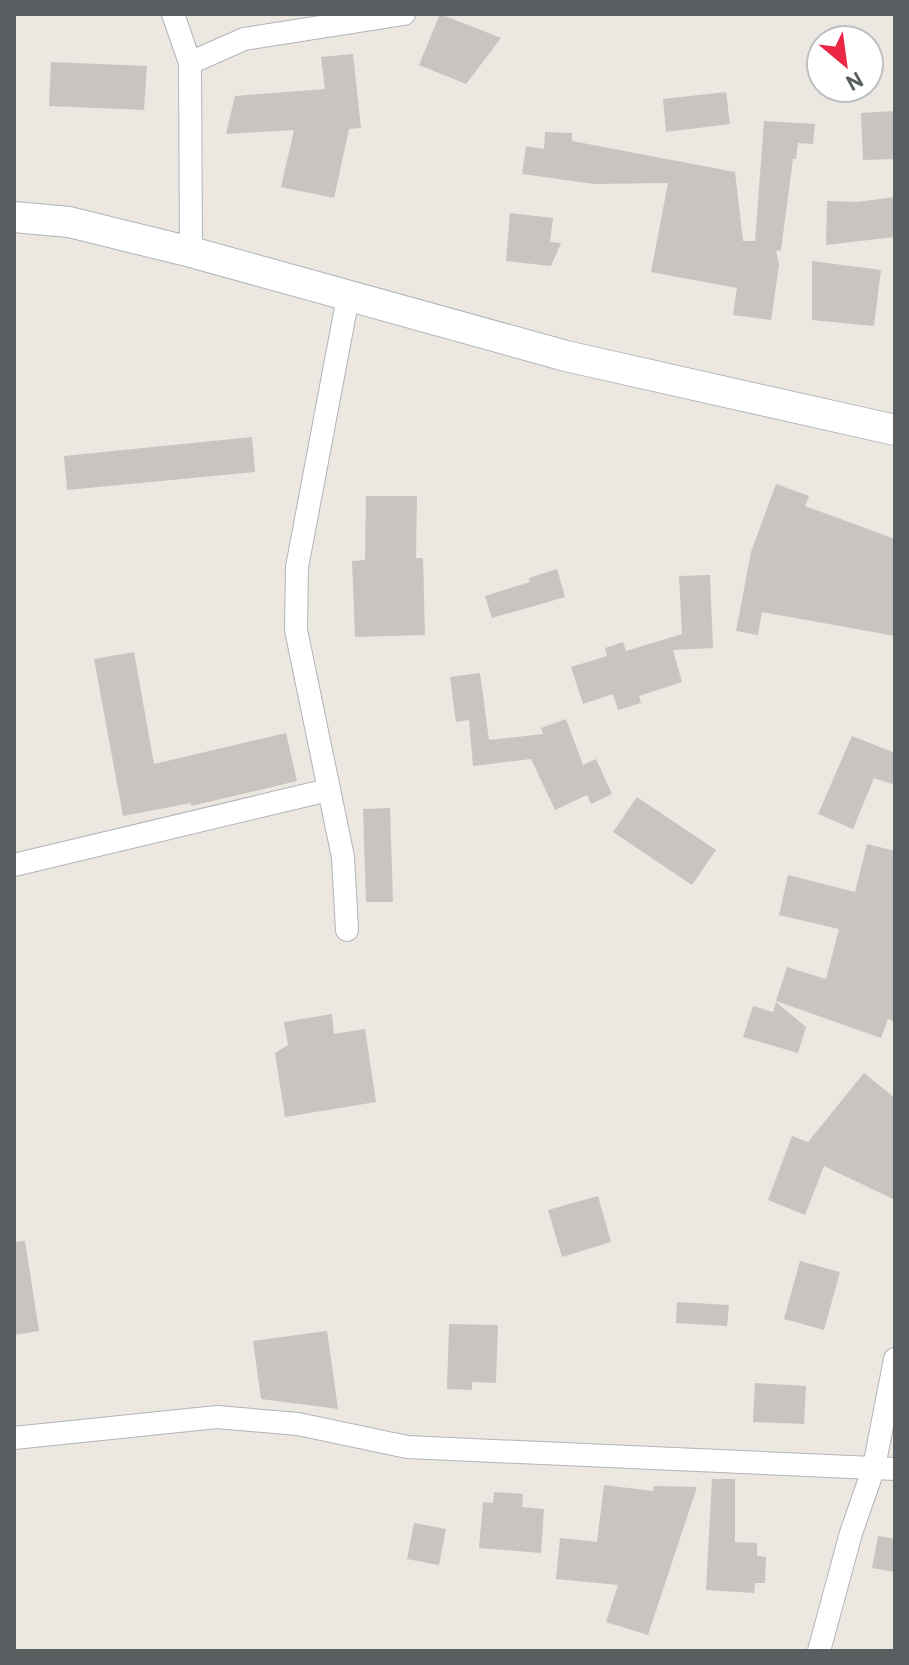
<svg xmlns="http://www.w3.org/2000/svg" width="909" height="1665" viewBox="0 0 909 1665" font-family="Overpass,sans-serif">
	<rect width="100%" height="100%" fill="#ece7e0"/>
	<g fill="#c9c4bf">
		<path d="M 440,14 L 501,38 L 466,84 L 419,65 Z"/>
		<path d="M 353,54 L 361,128 L 349,129 L 334,198 L 281,187 L 294,130 L 226,134 L 235,96 L 325,89 L 321,57 Z"/>
		<path d="M 51,62 L 147,66 L 144,110 L 49,106 Z"/>
		<path d="M 726,92 L 730,124 L 666,132 L 663,99 Z"/>
		<path d="M 895,111 L 895,159 L 863,160 L 861,113 Z"/>
		<path d="M 764,121 L 815,124 L 813,144 L 798,143 L 796,159 L 793,159 L 781,250 L 776,251 L 779,265 L 771,320 L 733,315 L 737,288 L 651,272 L 668,183 L 594,184 L 522,174 L 526,146 L 544,149 L 545,132 L 572,133 L 572,141 L 735,172 L 743,241 L 755,241 Z"/>
		<path d="M 895,197 L 895,237 L 826,245 L 827,201 L 857,202 Z"/>
		<path d="M 510,213 L 553,218 L 550,242 L 561,243 L 551,266 L 506,261 Z"/>
		<path d="M 812,261 L 881,270 L 874,326 L 812,320 Z"/>
		<path d="M 252,437 L 255,472 L 67,490 L 64,456 Z"/>
		<path d="M 776,484 L 809,496 L 805,506 L 895,539 L 895,636 L 762,612 L 758,635 L 736,631 L 751,552 Z"/>
		<path d="M 366,496 L 417,496 L 416,558 L 423,558 L 425,635 L 355,637 L 352,561 L 365,560 Z"/>
		<path d="M 557,569 L 565,597 L 492,618 L 485,596 L 530,582 L 529,578 Z"/>
		<path d="M 710,575 L 713,648 L 673,650 L 682,682 L 639,696 L 641,703 L 618,710 L 613,694 L 583,704 L 571,667 L 607,656 L 605,648 L 623,642 L 626,651 L 682,634 L 679,576 Z"/>
		<path d="M 134,652 L 154,764 L 286,733 L 297,781 L 191,806 L 191,803 L 123,816 L 94,659 Z"/>
		<path d="M 480,673 L 489,740 L 543,734 L 541,728 L 566,719 L 583,765 L 596,759 L 612,794 L 591,804 L 587,795 L 555,810 L 531,759 L 473,766 L 469,720 L 456,722 L 450,677 Z"/>
		<path d="M 852,736 L 895,753 L 895,785 L 874,778 L 853,829 L 818,814 Z"/>
		<path d="M 637,797 L 716,850 L 692,885 L 613,832 Z"/>
		<path d="M 390,808 L 393,902 L 366,902 L 363,809 Z"/>
		<path d="M 867,844 L 895,851 L 895,1022 L 888,1019 L 881,1038 L 776,1001 L 787,967 L 826,979 L 839,929 L 779,915 L 788,875 L 855,892 Z"/>
		<path d="M 776,1002 L 806,1027 L 798,1053 L 743,1037 L 753,1006 L 773,1012 Z"/>
		<path d="M 332,1014 L 334,1034 L 365,1029 L 376,1102 L 285,1117 L 275,1053 L 288,1045 L 284,1022 Z"/>
		<path d="M 864,1073 L 895,1098 L 895,1200 L 824,1166 L 805,1215 L 768,1200 L 792,1136 L 808,1142 Z"/>
		<path d="M 598,1196 L 611,1242 L 562,1257 L 548,1210 Z"/>
		<path d="M 25,1241 L 39,1331 L 14,1335 L 14,1242 Z"/>
		<path d="M 800,1261 L 840,1272 L 824,1330 L 784,1319 Z"/>
		<path d="M 677,1302 L 729,1305 L 727,1326 L 676,1323 Z"/>
		<path d="M 449,1324 L 498,1325 L 496,1383 L 472,1382 L 472,1390 L 447,1389 Z"/>
		<path d="M 327,1331 L 338,1409 L 261,1399 L 253,1341 Z"/>
		<path d="M 755,1383 L 806,1386 L 804,1424 L 753,1422 Z"/>
		<path d="M 712,1479 L 735,1479 L 735,1542 L 757,1543 L 757,1556 L 766,1557 L 765,1583 L 755,1583 L 754,1593 L 706,1590 Z"/>
		<path d="M 604,1485 L 653,1491 L 654,1486 L 697,1487 L 648,1635 L 606,1622 L 618,1585 L 556,1579 L 560,1538 L 597,1542 Z"/>
		<path d="M 494,1492 L 523,1494 L 522,1507 L 544,1509 L 541,1553 L 479,1548 L 483,1502 L 493,1503 Z"/>
		<path d="M 414,1523 L 446,1529 L 439,1565 L 407,1559 Z"/>
		<path d="M 878,1536 L 895,1539 L 895,1572 L 872,1568 Z"/>
	</g>
	<g fill="none" stroke-linecap="round" stroke-linejoin="round">
		<g stroke="#b1b5b8" stroke-width="24">
			<g id="minor">
				<path d="M 173,14 L 190,63"/>
				<path d="M 191,252 L 190,63 L 244,39 L 404,14"/>
				<path d="M 14,865 L 328,790"/>
				<path d="M 347,930 L 343,857 L 296,630 L 297,567 L 348,297"/>
				<path d="M 14,1438 L 217,1417 L 298,1424 L 407,1447 L 895,1469"/>
				<path d="M 819,1651 L 851,1533 L 874,1467 L 895,1359"/>
			</g>
		</g>
		<g stroke="#b0b6b8" stroke-width="32">
			<path id="secondary" d="M 14,217 L 69,222 L 191,252 L 566,356 L 895,430"/>
		</g>
		<use href="#minor" stroke="#fff" stroke-width="22"/>
		<use href="#secondary" stroke="#fff" stroke-width="30"/>
	</g>
	<rect width="909" height="1665" fill="none" stroke="#595f61" stroke-width="32"/>
	<g transform="translate(845 64) rotate(151)"><circle r="38" fill="#ffffff" stroke="#bdbfc0" stroke-width="2"/>
	<path d="M0-6L14 30L0 20L-14 30Z" fill="#eb2743"/>
	<text y="-12" font-size="22" font-weight="bold" text-anchor="middle" fill="#595f61">N</text>
	</g>
</svg>
